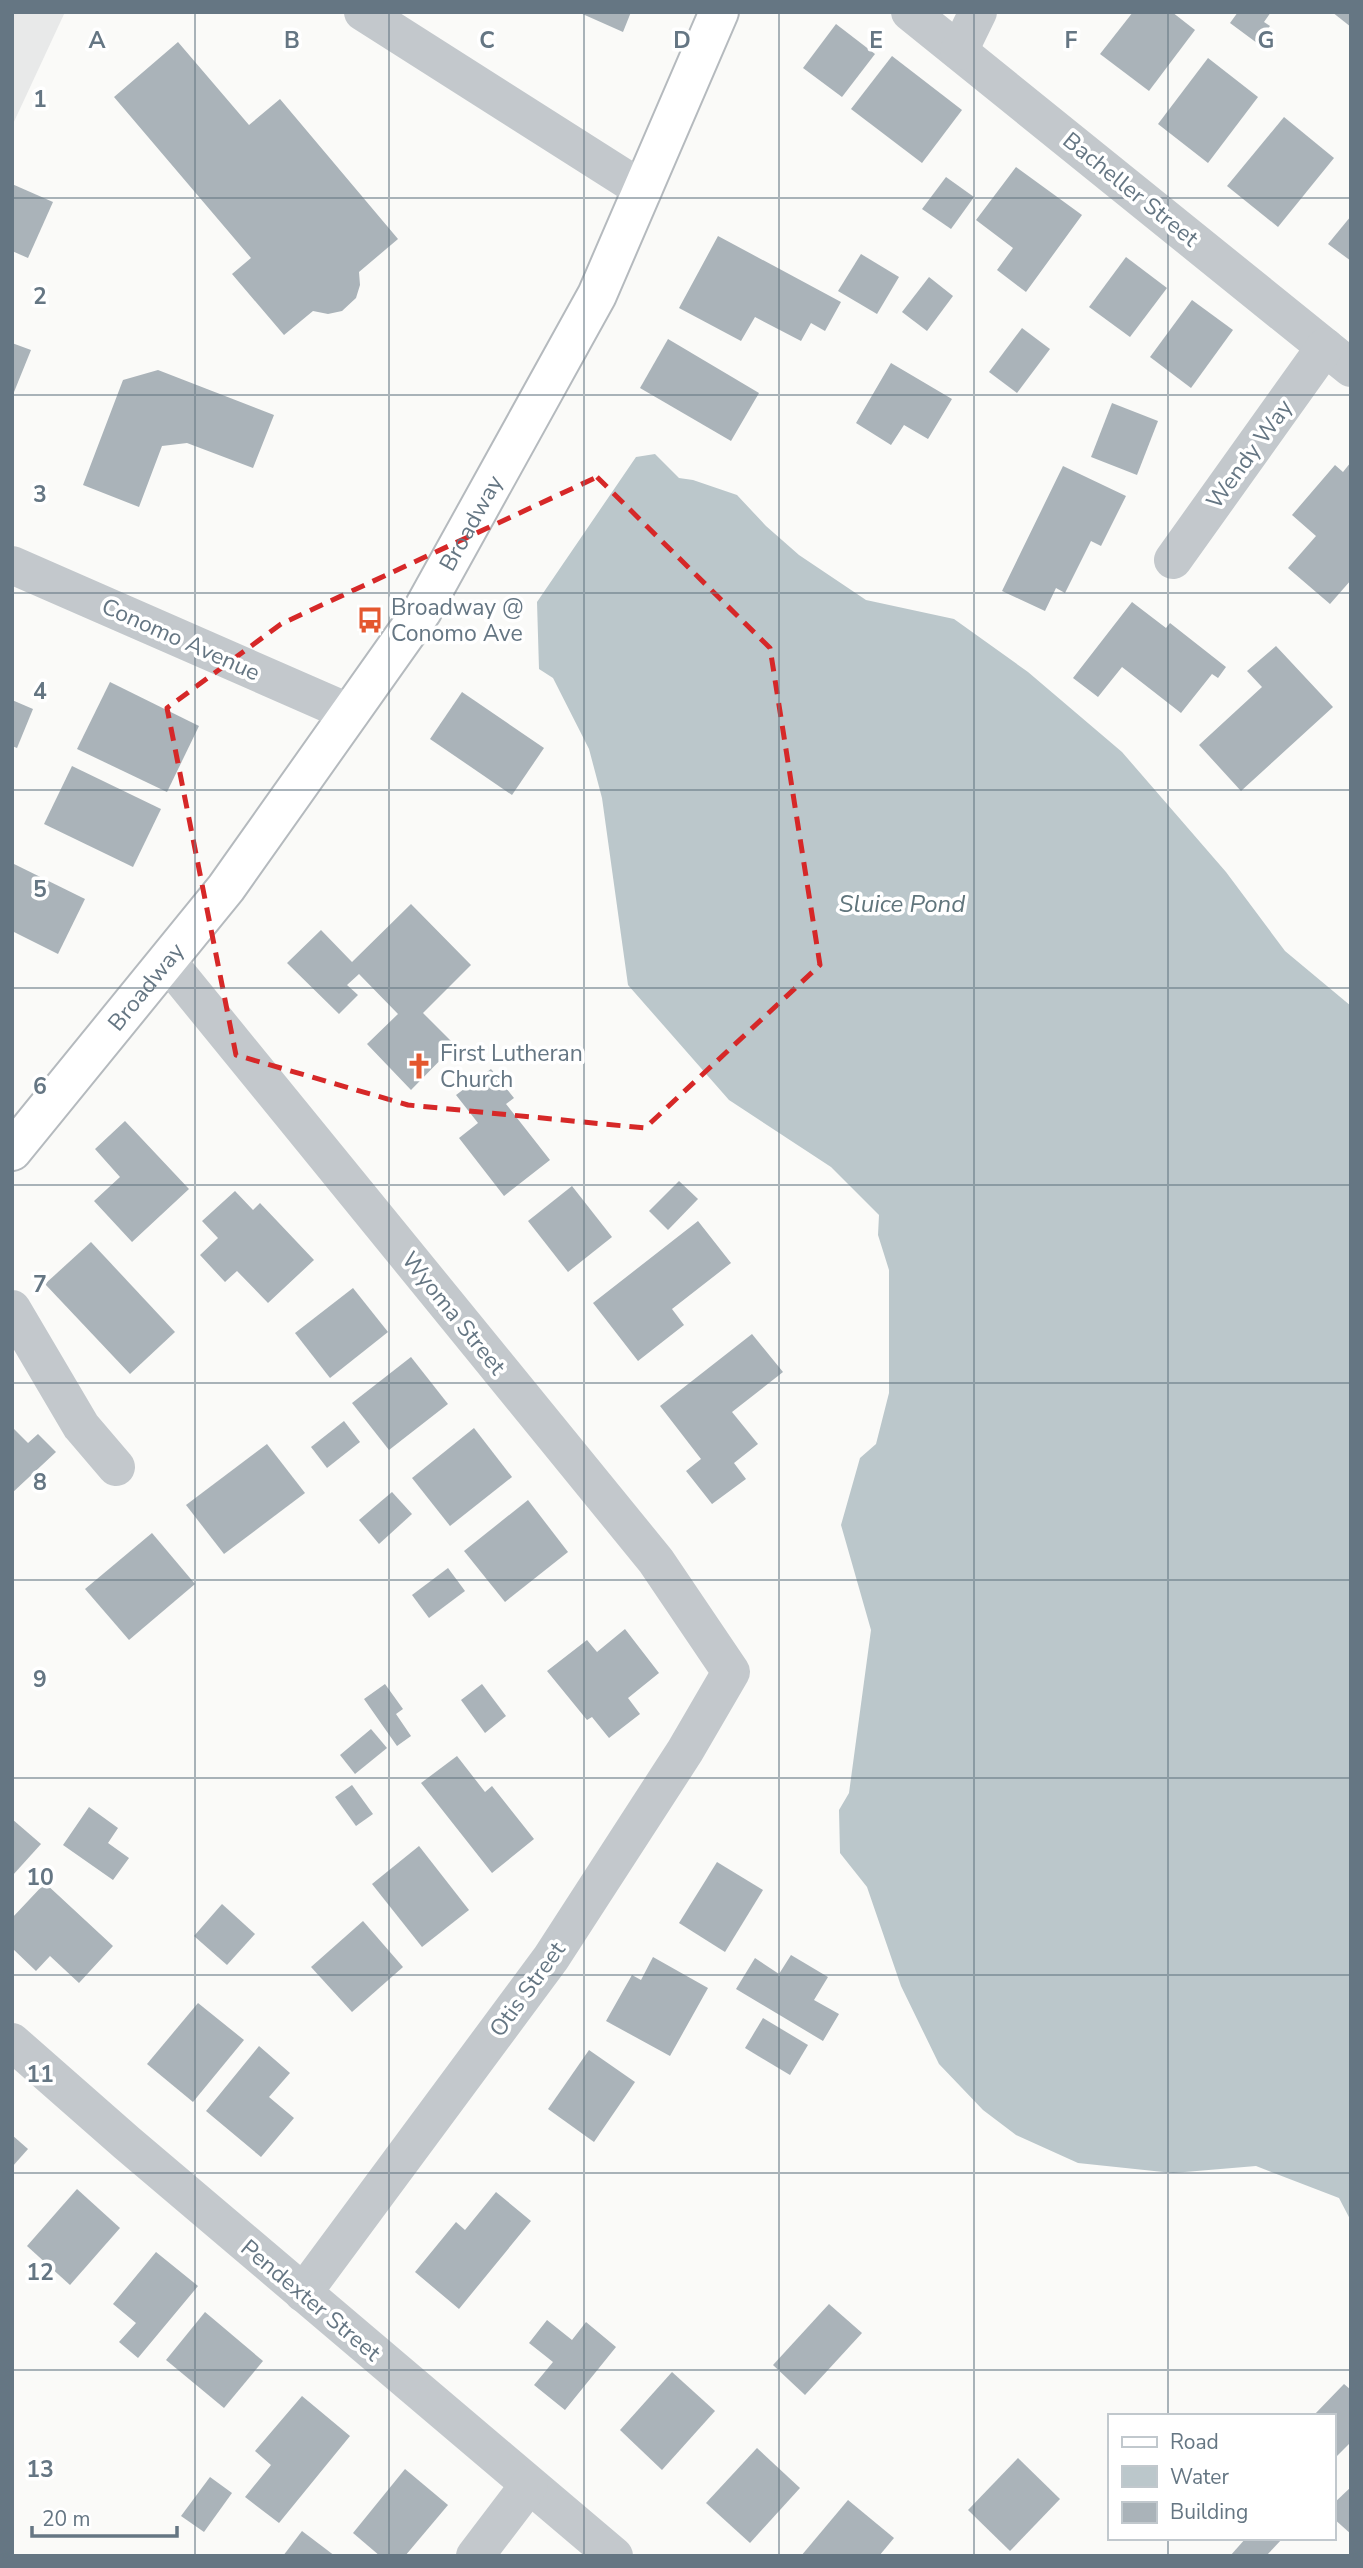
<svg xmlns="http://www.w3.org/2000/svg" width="1363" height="2568" viewBox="0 0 1363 2568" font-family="'Nunito Sans',sans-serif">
	<rect width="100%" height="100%" fill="#fafaf8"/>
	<path fill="#e8e9e9" d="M 12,12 L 65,12 L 12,126 Z"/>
	<path fill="#bbc7cb" d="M 655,454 L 679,478 L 693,480 L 737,495 L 766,526 L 799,555 L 866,600 L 954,619 L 1028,672 L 1122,752 L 1226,872 L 1285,951 L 1351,1006 L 1351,2221 L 1339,2198 L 1256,2166 L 1173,2173 L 1078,2163 L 1016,2135 L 983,2110 L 939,2064 L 901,1986 L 867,1887 L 840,1853 L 839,1810 L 849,1793 L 871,1630 L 841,1525 L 860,1458 L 876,1444 L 889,1393 L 889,1270 L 878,1235 L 879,1215 L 831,1167 L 729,1100 L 628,985 L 602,798 L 589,749 L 553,678 L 539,669 L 537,602 L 636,457 Z"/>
	<g fill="#aab3b9">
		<path d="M 578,12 L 631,12 L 623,32 Z"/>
		<path d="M 1133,12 L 1172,12 L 1195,30 L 1149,91 L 1100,54 Z"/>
		<path d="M 1238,12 L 1271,12 L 1264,22 L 1270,26 L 1257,43 L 1230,23 Z"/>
		<path d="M 1332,12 L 1351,12 L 1351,27 Z"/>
		<path d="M 836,24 L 875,54 L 842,97 L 803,68 Z"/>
		<path d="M 178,42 L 249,125 L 280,99 L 398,239 L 359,272 L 360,285 L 356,298 L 342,311 L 328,314 L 313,311 L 284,335 L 232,274 L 251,258 L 114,97 Z"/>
		<path d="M 892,56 L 962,110 L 922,163 L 851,109 Z"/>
		<path d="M 1208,58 L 1258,97 L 1208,163 L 1158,124 Z"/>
		<path d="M 1284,117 L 1334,158 L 1278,227 L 1227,186 Z"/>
		<path d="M 1016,167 L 1082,215 L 1026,292 L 997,270 L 1013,248 L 976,220 Z"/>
		<path d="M 946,177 L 974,197 L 951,229 L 922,209 Z"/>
		<path d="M 12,184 L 53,202 L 28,258 L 12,251 Z"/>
		<path d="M 1351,216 L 1351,261 L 1328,244 Z"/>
		<path d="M 718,236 L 841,302 L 825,331 L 811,323 L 801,341 L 755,317 L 741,341 L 679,308 Z"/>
		<path d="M 861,254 L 899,277 L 877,314 L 838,291 Z"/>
		<path d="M 1126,257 L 1167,288 L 1130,337 L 1089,307 Z"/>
		<path d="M 929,277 L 953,296 L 927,331 L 902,312 Z"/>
		<path d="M 1192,300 L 1233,330 L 1191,388 L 1150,357 Z"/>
		<path d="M 1022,328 L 1050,349 L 1017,393 L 989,372 Z"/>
		<path d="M 668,339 L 759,393 L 731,441 L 640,388 Z"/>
		<path d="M 12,343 L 31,350 L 12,397 Z"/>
		<path d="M 891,363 L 952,399 L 928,439 L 904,425 L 891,445 L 856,423 Z"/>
		<path d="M 158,370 L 274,415 L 253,468 L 187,443 L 162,446 L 139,507 L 83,485 L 123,380 Z"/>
		<path d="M 1112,403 L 1158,421 L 1137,475 L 1091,457 Z"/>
		<path d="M 1351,462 L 1351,580 L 1330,604 L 1288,568 L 1316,536 L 1292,515 L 1335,465 L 1343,472 Z"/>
		<path d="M 1063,466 L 1126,496 L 1101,546 L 1091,541 L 1065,593 L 1056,588 L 1045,611 L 1002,591 Z"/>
		<path d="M 1132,602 L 1166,628 L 1170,623 L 1226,667 L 1218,678 L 1212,674 L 1181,713 L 1122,667 L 1098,697 L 1073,678 Z"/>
		<path d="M 1276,646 L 1333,707 L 1241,791 L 1199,745 L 1262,687 L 1247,671 Z"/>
		<path d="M 110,682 L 199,726 L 167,792 L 77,749 Z"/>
		<path d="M 462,692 L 544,748 L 512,795 L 430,739 Z"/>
		<path d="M 12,700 L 33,709 L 17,748 L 12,746 Z"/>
		<path d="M 72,766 L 161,809 L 133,867 L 44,824 Z"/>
		<path d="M 12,863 L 85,899 L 58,954 L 12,931 Z"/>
		<path d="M 411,904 L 471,965 L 423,1013 L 455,1045 L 411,1090 L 367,1044 L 398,1014 L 359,974 L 347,985 L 358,995 L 339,1014 L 287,963 L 321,930 L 352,962 Z"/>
		<path d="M 491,1069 L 514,1098 L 506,1104 L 550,1160 L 504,1196 L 459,1138 L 478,1123 L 456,1095 Z"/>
		<path d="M 125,1121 L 189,1189 L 132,1242 L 94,1201 L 120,1177 L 95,1149 Z"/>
		<path d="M 679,1181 L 698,1199 L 668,1230 L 649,1211 Z"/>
		<path d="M 572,1186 L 612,1237 L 568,1272 L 528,1221 Z"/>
		<path d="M 235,1191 L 253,1210 L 260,1203 L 314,1260 L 268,1303 L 237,1271 L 225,1282 L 200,1255 L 218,1238 L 202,1221 Z"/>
		<path d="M 698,1221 L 731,1263 L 672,1309 L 684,1325 L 638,1361 L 593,1303 Z"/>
		<path d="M 91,1242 L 175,1332 L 130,1374 L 45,1284 Z"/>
		<path d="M 353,1288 L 388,1332 L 330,1378 L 295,1333 Z"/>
		<path d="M 752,1334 L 783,1372 L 732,1412 L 758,1444 L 734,1463 L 746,1479 L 712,1504 L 686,1471 L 701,1459 L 660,1406 Z"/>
		<path d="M 411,1357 L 448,1404 L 389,1450 L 352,1403 Z"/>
		<path d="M 344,1421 L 360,1442 L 327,1468 L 311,1447 Z"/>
		<path d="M 12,1427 L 28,1443 L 38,1434 L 56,1452 L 12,1493 Z"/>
		<path d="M 474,1428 L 512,1477 L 450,1526 L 412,1478 Z"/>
		<path d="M 267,1444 L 305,1493 L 224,1554 L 186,1505 Z"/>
		<path d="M 392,1492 L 412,1514 L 379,1544 L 359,1520 Z"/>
		<path d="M 528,1500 L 568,1552 L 505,1602 L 464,1551 Z"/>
		<path d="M 152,1533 L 195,1584 L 129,1640 L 85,1589 Z"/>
		<path d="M 448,1568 L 465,1591 L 429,1618 L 412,1595 Z"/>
		<path d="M 625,1629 L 659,1673 L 628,1698 L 640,1714 L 609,1738 L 592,1717 L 587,1720 L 547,1671 L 587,1640 L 597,1652 Z"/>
		<path d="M 385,1684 L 403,1709 L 396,1714 L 411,1736 L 397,1746 L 364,1699 Z"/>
		<path d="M 482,1684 L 506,1716 L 485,1733 L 461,1700 Z"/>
		<path d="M 371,1729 L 387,1748 L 355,1774 L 340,1755 Z"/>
		<path d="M 457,1756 L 485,1792 L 492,1786 L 534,1839 L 492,1873 L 421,1783 Z"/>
		<path d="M 352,1785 L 373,1814 L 356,1826 L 335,1797 Z"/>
		<path d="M 89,1807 L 118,1828 L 108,1843 L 129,1858 L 113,1880 L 63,1845 Z"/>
		<path d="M 12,1819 L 41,1844 L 12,1876 Z"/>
		<path d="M 419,1846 L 469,1910 L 422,1947 L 372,1884 Z"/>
		<path d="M 717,1862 L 763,1890 L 725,1952 L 679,1923 Z"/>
		<path d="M 45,1883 L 113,1946 L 79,1983 L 50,1956 L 36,1971 L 12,1948 L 12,1918 Z"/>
		<path d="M 222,1904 L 255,1934 L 227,1965 L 194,1936 Z"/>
		<path d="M 363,1921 L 403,1967 L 352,2012 L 311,1967 Z"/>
		<path d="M 791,1955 L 828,1977 L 814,2000 L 839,2014 L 823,2041 L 736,1989 L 755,1958 L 779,1974 Z"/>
		<path d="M 653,1957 L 708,1988 L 670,2056 L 606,2021 L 632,1975 L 641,1980 Z"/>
		<path d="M 198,2003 L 244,2040 L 193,2102 L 147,2064 Z"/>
		<path d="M 763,2018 L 808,2045 L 790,2075 L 745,2048 Z"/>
		<path d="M 259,2046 L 290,2073 L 269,2097 L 294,2118 L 261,2157 L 206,2111 Z"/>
		<path d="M 589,2050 L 635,2082 L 594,2142 L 548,2109 Z"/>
		<path d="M 12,2135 L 28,2149 L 12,2167 Z"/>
		<path d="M 77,2189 L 120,2228 L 70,2285 L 27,2246 Z"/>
		<path d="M 496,2192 L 531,2221 L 459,2309 L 415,2272 L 456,2222 L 465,2230 Z"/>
		<path d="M 156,2252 L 198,2286 L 138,2358 L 119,2342 L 136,2323 L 113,2304 Z"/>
		<path d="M 829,2304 L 862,2333 L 805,2395 L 773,2365 Z"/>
		<path d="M 205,2312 L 263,2361 L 224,2408 L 166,2360 Z"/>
		<path d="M 547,2320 L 572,2340 L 586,2322 L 616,2347 L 565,2410 L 534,2385 L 553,2362 L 529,2343 Z"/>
		<path d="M 672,2372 L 715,2411 L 662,2470 L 620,2430 Z"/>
		<path d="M 1344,2384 L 1351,2390 L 1351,2442 L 1333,2460 L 1333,2416 L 1313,2416 Z"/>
		<path d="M 302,2396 L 350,2436 L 279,2523 L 245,2497 L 271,2465 L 255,2451 Z"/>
		<path d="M 757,2448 L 800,2488 L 750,2543 L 706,2503 Z"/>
		<path d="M 1018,2458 L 1060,2499 L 1010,2551 L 968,2510 Z"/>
		<path d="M 405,2469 L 448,2505 L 405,2556 L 380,2556 L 353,2533 Z"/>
		<path d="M 210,2477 L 232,2493 L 204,2532 L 181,2516 Z"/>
		<path d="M 1351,2487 L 1351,2534 L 1333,2518 L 1333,2504 Z"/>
		<path d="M 848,2500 L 894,2538 L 879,2556 L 801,2556 Z"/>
		<path d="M 302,2531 L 335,2556 L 283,2556 Z"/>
		<path d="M 1246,2538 L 1283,2538 L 1266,2556 L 1230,2556 Z"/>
	</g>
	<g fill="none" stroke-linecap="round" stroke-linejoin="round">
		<g stroke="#b5babe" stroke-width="42">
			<g id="major">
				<path id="s1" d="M 12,1151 L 226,888 L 422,611 L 597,295 L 719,12"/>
			</g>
		</g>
		<g stroke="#c3c8cc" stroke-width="38">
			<path d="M 363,12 L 643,190"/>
			<path d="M 910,12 L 1351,368"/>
			<path d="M 959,51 L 978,12"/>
			<path d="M 1173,560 L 1325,347"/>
			<path d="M 12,565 L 350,713"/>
			<path d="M 167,961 L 656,1561 L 731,1672 L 685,1751 L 551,1958 L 303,2293"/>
			<path d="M 12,1309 L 81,1426 L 116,1467"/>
			<path d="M 12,2042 L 127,2143 L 614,2556"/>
			<path d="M 475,2556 L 529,2485"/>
		</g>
		<use href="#major" stroke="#fff" stroke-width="38"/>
	</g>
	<path fill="none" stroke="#d62828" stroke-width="5" stroke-dasharray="14 9" stroke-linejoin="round" d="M 597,477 L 770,648 L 820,965 L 645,1128 L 408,1105 L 236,1055 L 167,708 L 281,624 Z"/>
	<path fill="none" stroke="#657683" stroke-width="2" stroke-opacity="0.55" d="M 195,12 L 195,2556M 389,12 L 389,2556M 584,12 L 584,2556M 779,12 L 779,2556M 974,12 L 974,2556M 1168,12 L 1168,2416M 12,198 L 1351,198M 12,395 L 1351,395M 12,593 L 1351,593M 12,790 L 1351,790M 12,988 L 1351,988M 12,1185 L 1351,1185M 12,1383 L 1351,1383M 12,1580 L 1351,1580M 12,1778 L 1351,1778M 12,1975 L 1351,1975M 12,2173 L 1351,2173M 12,2370 L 1351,2370M 1168,2538 L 1168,2556"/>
	<defs>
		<g id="bus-bare" transform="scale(2.1)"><path d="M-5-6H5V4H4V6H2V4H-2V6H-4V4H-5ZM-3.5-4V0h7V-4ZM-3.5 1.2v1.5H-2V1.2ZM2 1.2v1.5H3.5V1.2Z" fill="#e4572e" stroke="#fff" stroke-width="2.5" paint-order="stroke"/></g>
		<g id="church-bare" transform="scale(2.1)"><path d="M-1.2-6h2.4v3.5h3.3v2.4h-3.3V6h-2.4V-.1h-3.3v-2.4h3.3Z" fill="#e4572e" stroke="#fff" stroke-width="2.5" paint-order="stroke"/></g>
	</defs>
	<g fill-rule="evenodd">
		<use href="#bus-bare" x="370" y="620"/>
		<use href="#church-bare" x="419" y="1066"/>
	</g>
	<g text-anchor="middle" stroke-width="7" stroke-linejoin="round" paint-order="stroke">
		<g font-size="23" fill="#657683" stroke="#fff">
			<text transform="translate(1131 189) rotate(39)" y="8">Bacheller Street</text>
			<text transform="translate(1249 454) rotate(-54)" y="8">Wendy Way</text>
			<text dy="8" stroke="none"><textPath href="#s1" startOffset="779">Broadway</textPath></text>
			<text transform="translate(181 639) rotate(24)" y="8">Conomo Avenue</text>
			<text dy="8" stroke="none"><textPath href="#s1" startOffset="212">Broadway</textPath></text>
			<text transform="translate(454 1313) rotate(51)" y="8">Wyoma Street</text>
			<text transform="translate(527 1989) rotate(-54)" y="8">Otis Street</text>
			<text transform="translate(311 2300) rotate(40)" y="8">Pendexter Street</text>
		</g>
		<g font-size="23" fill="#657683" stroke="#fff" text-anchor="start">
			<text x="391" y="615">Broadway @<tspan x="391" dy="26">Conomo Ave</tspan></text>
			<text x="440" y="1061">First Lutheran<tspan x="440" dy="26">Church</tspan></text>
		</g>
		<g font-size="24" font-style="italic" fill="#60757c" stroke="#fff">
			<text x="902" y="912">Sluice Pond</text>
		</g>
	</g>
	<g font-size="23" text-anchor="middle" font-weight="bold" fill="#657683" stroke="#fff" stroke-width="7" stroke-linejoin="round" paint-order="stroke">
		<text x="97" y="48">A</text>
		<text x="292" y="48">B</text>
		<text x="487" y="48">C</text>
		<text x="682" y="48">D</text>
		<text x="876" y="48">E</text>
		<text x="1071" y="48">F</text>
		<text x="1266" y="48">G</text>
		<text x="40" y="107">1</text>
		<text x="40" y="304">2</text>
		<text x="40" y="502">3</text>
		<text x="40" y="699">4</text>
		<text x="40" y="897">5</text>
		<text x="40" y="1094">6</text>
		<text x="40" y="1292">7</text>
		<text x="40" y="1490">8</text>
		<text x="40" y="1687">9</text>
		<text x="40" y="1885">10</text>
		<text x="40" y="2082">11</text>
		<text x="40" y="2280">12</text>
		<text x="40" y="2477">13</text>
	</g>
	<rect width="1363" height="2568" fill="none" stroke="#657683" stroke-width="28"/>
	<rect x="1108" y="2414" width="228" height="126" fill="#ffffff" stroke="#c1c8cd" stroke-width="2"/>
	<rect x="1122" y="2437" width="35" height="10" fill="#ffffff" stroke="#c1c8cd" stroke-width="2"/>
	<text x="1170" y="2449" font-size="21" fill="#657683">Road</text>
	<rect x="1122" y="2466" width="35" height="21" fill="#bbc7cb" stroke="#c1c8cd" stroke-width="2"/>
	<text x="1170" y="2484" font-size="21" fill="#657683">Water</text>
	<rect x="1122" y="2502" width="35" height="21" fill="#aab3b9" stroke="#c1c8cd" stroke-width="2"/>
	<text x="1170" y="2519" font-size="21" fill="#657683">Building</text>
	<path d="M32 2526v10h145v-10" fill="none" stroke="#657683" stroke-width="3.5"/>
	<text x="42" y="2526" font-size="21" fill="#657683" stroke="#ffffff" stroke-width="5" paint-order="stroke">20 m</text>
</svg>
